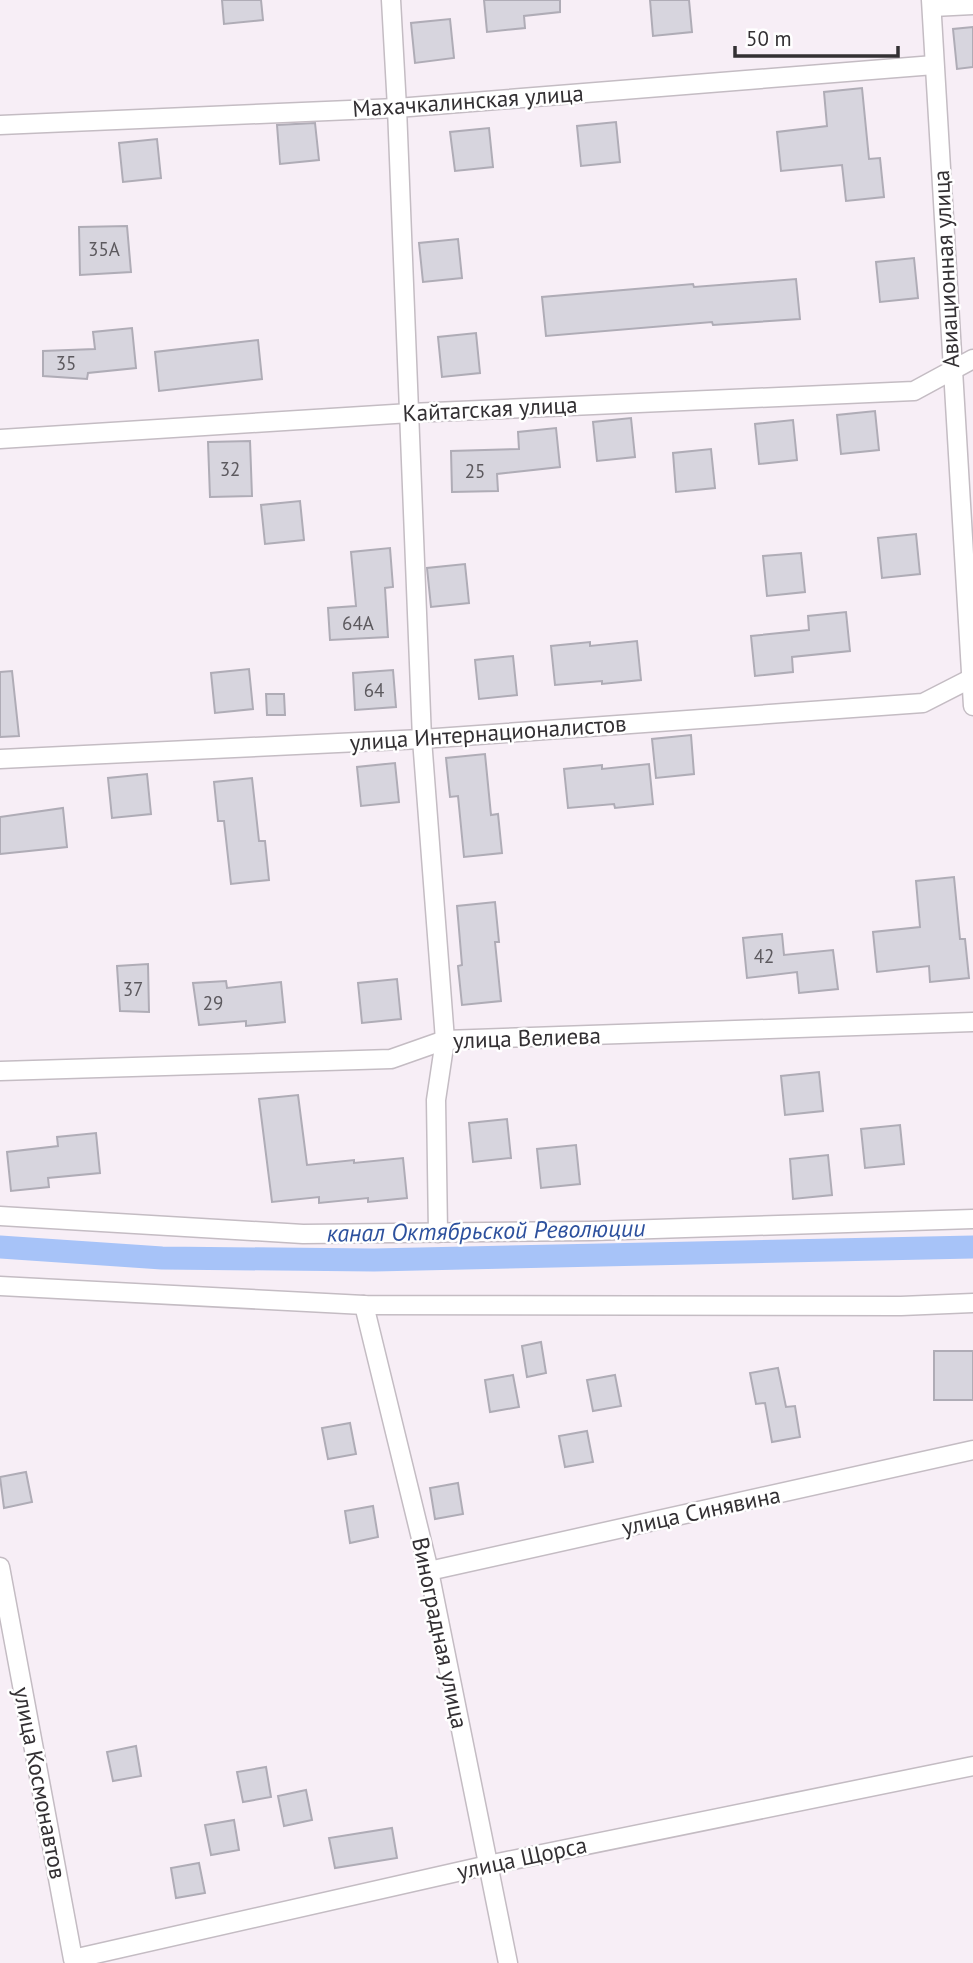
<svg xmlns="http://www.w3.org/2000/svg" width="973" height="1963" viewBox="0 0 973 1963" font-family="'PT Sans',sans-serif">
	<rect width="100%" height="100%" fill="#f7eef6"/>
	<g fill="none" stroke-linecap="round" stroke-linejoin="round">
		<path stroke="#a7c3f8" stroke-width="23" d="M 0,1247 L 162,1258 L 374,1260 L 973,1247"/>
	</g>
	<g fill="#d7d5de" stroke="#afacb6" stroke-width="2">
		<path d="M 222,0 L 261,0 L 263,20 L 224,24 Z"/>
		<path d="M 484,0 L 560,0 L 560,12 L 524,16 L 525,28 L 487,32 Z"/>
		<path d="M 650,0 L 689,0 L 692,32 L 653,36 Z"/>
		<path d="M 450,19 L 454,58 L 415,63 L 411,23 Z"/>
		<path d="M 973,27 L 973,67 L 957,69 L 953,29 Z"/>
		<path d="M 862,88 L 869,159 L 880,158 L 884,197 L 846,201 L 842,165 L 781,171 L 777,132 L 827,126 L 824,92 Z"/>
		<path d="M 616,122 L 620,162 L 581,166 L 577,126 Z"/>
		<path d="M 315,123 L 319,160 L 280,164 L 277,125 Z"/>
		<path d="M 489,128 L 493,167 L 455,171 L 450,132 Z"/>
		<path d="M 157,139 L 161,178 L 123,182 L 119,143 Z"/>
		<path d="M 127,226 L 131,272 L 80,275 L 79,227 Z"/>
		<path d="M 458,239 L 462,278 L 423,282 L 419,243 Z"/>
		<path d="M 914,258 L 918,298 L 880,302 L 876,262 Z"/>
		<path d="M 796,279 L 800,319 L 713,325 L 712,322 L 546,336 L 542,297 L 693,284 L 694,287 Z"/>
		<path d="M 132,328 L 136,368 L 88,373 L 87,379 L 43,376 L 43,351 L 95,349 L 93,332 Z"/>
		<path d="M 476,333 L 480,373 L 442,377 L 438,337 Z"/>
		<path d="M 258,340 L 262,379 L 159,391 L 155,352 Z"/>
		<path d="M 875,411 L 879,450 L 841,454 L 837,415 Z"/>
		<path d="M 631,418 L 635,457 L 597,461 L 593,422 Z"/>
		<path d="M 793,420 L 797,460 L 759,464 L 755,424 Z"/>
		<path d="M 556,428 L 560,467 L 497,474 L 498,491 L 452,492 L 451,451 L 519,449 L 518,432 Z"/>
		<path d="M 250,441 L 252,496 L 210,497 L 208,442 Z"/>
		<path d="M 711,449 L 715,488 L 676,492 L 673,453 Z"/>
		<path d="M 300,501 L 304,540 L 265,544 L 261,505 Z"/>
		<path d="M 916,534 L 920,574 L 882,578 L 878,538 Z"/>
		<path d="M 390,548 L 393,587 L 385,588 L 388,637 L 330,640 L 328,608 L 356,606 L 351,552 Z"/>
		<path d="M 801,553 L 805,592 L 767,596 L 763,556 Z"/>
		<path d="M 465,564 L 469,603 L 431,607 L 427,568 Z"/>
		<path d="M 846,612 L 850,651 L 792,657 L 793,672 L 755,676 L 751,636 L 809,630 L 808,616 Z"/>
		<path d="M 637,641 L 641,680 L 602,684 L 602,681 L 555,685 L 551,646 L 590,642 L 590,646 Z"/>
		<path d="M 513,656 L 517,695 L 479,699 L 475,660 Z"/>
		<path d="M 249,669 L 253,709 L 215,713 L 211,673 Z"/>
		<path d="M 393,670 L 396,707 L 355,710 L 353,673 Z"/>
		<path d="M 12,671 L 19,736 L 0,737 L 0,672 Z"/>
		<path d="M 266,694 L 284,694 L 285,715 L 267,715 Z"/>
		<path d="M 691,735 L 694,774 L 656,778 L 652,739 Z"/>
		<path d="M 485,754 L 491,815 L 498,814 L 502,853 L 464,857 L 458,796 L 450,797 L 446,758 Z"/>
		<path d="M 395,763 L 399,802 L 361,806 L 357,767 Z"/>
		<path d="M 649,764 L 653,804 L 615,808 L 614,804 L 568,808 L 564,769 L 602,765 L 602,769 Z"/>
		<path d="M 147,774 L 151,814 L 112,818 L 108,778 Z"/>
		<path d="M 252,778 L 259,841 L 265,841 L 269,880 L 231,884 L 224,821 L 218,821 L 214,782 Z"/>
		<path d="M 63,808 L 67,847 L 0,854 L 0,817 Z"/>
		<path d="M 954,877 L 960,939 L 965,939 L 969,978 L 930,982 L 929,966 L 877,972 L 873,932 L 920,927 L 916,881 Z"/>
		<path d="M 495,902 L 499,942 L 495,942 L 501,1001 L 462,1005 L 458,966 L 462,965 L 457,906 Z"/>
		<path d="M 782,934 L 784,955 L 833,950 L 838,989 L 799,993 L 797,972 L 747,978 L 743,938 Z"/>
		<path d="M 148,964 L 149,1012 L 120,1011 L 117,966 Z"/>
		<path d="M 397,979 L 401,1019 L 362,1023 L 358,983 Z"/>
		<path d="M 226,981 L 227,988 L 281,982 L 285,1022 L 246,1026 L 246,1021 L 199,1025 L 193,983 Z"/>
		<path d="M 819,1072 L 823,1111 L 785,1115 L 781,1076 Z"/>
		<path d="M 298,1095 L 307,1165 L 354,1160 L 354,1163 L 403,1158 L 407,1198 L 368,1202 L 368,1198 L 319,1203 L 319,1197 L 272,1202 L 259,1099 Z"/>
		<path d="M 507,1119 L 511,1158 L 473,1162 L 469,1123 Z"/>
		<path d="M 900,1125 L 904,1164 L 865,1168 L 861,1129 Z"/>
		<path d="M 96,1133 L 100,1173 L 48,1178 L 49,1187 L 11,1191 L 7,1152 L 58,1146 L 57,1137 Z"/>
		<path d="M 576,1145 L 580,1184 L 541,1188 L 537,1149 Z"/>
		<path d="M 828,1155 L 832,1195 L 793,1199 L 790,1159 Z"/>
		<path d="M 541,1342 L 546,1373 L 527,1377 L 522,1346 Z"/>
		<rect x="934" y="1351" width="39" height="49"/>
		<path d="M 778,1368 L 786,1407 L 795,1406 L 800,1437 L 772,1442 L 765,1403 L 756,1404 L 750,1373 Z"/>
		<path d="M 513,1375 L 519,1407 L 490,1412 L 485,1380 Z"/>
		<path d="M 615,1375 L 621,1406 L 593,1411 L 587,1380 Z"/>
		<path d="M 350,1423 L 356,1454 L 328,1459 L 322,1428 Z"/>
		<path d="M 587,1431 L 593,1462 L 565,1467 L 559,1436 Z"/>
		<path d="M 26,1472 L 32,1502 L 4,1508 L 0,1477 Z"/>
		<path d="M 458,1483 L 463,1514 L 435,1519 L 430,1488 Z"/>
		<path d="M 373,1506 L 378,1537 L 350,1543 L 345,1511 Z"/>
		<path d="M 136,1746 L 141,1776 L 113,1781 L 107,1752 Z"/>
		<path d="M 266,1767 L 271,1797 L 243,1802 L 237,1772 Z"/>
		<path d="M 306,1790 L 312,1820 L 284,1826 L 278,1796 Z"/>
		<path d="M 234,1820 L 239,1850 L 211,1855 L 205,1825 Z"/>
		<path d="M 392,1828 L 397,1858 L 335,1868 L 329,1838 Z"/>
		<path d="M 199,1863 L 205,1893 L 176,1898 L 171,1868 Z"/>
	</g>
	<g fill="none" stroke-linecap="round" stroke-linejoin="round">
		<g stroke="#c4bcc3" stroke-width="21">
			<g id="minor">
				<path d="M 391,0 L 397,108 L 422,739 L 445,1040 L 436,1100 L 438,1233"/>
				<path d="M 931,0 L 973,706"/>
				<path d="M 933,7 L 973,5"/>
				<path d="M 0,125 L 397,108 L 934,65"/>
				<path d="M 0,439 L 410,413 L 914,391 L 973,359"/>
				<path d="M 0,759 L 422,739 L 923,703 L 970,679"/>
				<path d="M 0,1071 L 391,1059 L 445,1040 L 973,1022"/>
				<path d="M 0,1216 L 303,1234 L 591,1231 L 973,1219"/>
				<path d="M 0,1286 L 364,1305 L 901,1306 L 973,1303"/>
				<path d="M 364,1305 L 429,1571 L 508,1963"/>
				<path d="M 0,1567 L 73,1959 L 488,1865 L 973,1766"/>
				<path d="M 429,1571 L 973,1450"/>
			</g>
		</g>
		<use href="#minor" stroke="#fff" stroke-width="18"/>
	</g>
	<g text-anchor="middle" stroke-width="5" stroke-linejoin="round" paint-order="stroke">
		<g font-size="19" fill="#5c595e">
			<text x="104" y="256">35А</text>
			<text x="66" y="370">35</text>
			<text x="230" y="476">32</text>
			<text x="475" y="478">25</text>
			<text x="358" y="630">64А</text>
			<text x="374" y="697">64</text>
			<text x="764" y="963">42</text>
			<text x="133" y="996">37</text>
			<text x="213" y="1010">29</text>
		</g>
		<g font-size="23" fill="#333033" stroke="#fff">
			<text transform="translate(468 101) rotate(-4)" y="8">Махачкалинская улица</text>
			<text transform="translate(946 269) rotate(-93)" y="8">Авиационная улица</text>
			<text transform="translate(490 409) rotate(-3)" y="8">Кайтагская улица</text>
			<text transform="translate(488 733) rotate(-4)" y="8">улица Интернационалистов</text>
			<text transform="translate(527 1038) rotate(-2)" y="8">улица Велиева</text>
			<text transform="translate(701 1511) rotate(-12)" y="8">улица Синявина</text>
			<text transform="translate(440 1633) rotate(78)" y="8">Виноградная улица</text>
			<text transform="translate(40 1783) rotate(79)" y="8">улица Космонавтов</text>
			<text transform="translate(522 1858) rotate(-12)" y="8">улица Щорса</text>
		</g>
		<g font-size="24" font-style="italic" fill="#2d519e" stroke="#fff">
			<text transform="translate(486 1231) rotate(-1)" y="8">канал Октябрьской Революции</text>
		</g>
	</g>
	<path d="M735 46v10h163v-10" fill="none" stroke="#333033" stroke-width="3.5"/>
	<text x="746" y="46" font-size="21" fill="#333033" stroke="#ffffff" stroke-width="5" paint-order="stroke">50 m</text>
</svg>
